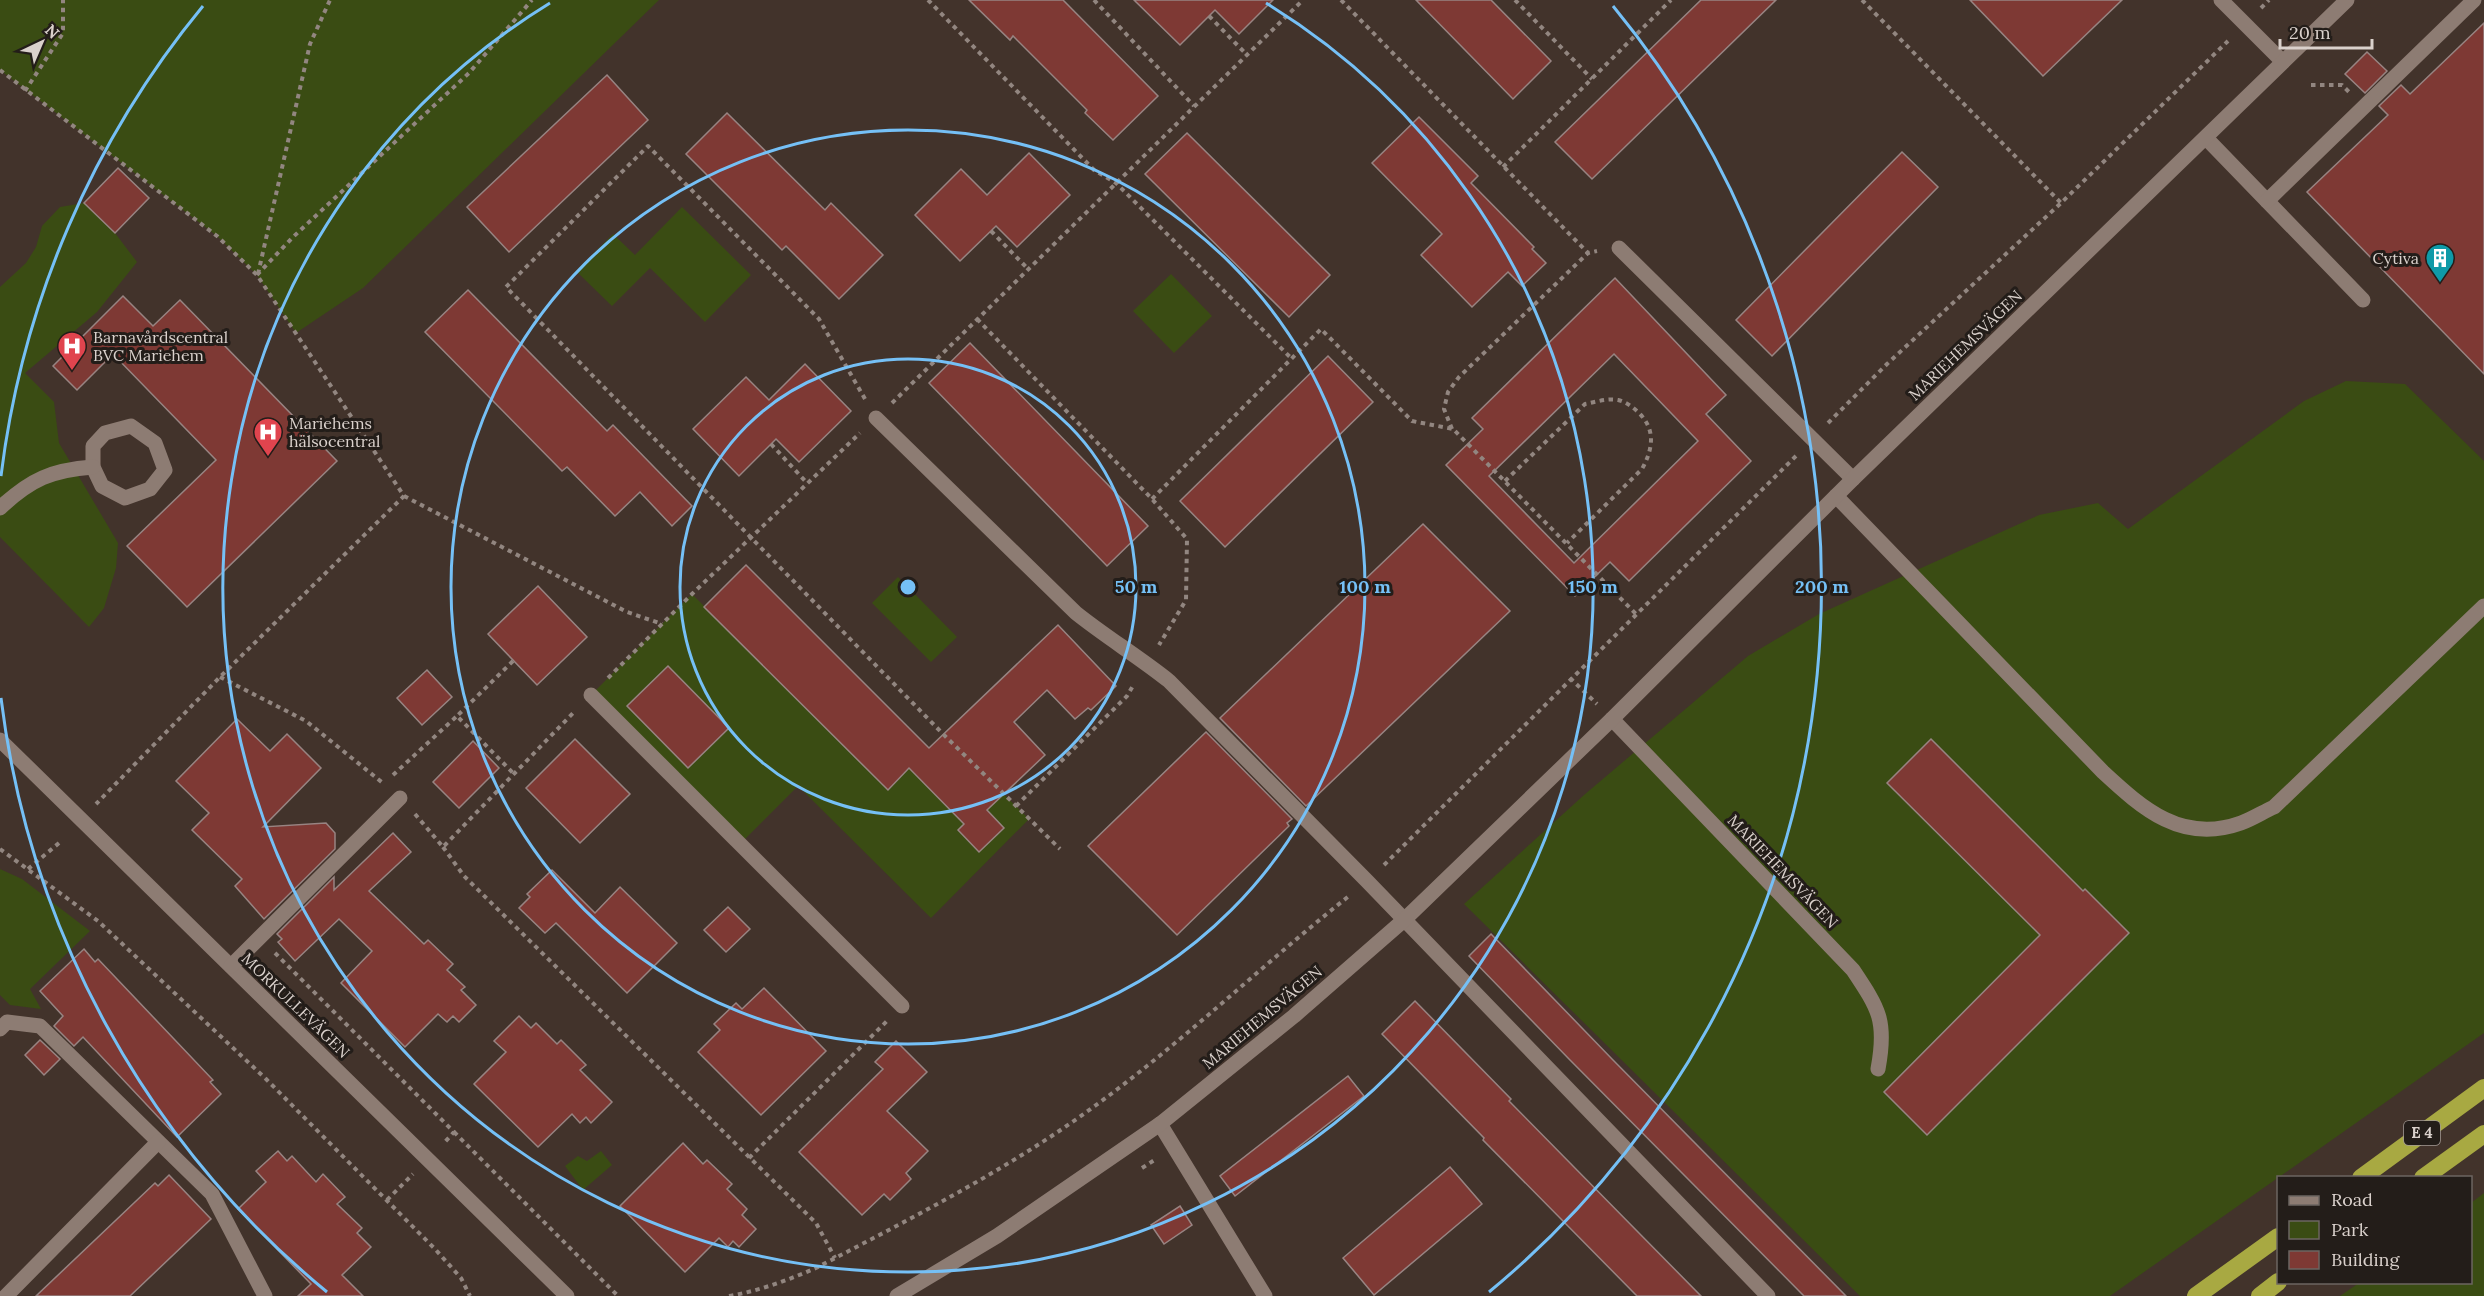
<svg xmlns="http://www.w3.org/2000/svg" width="2484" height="1296" viewBox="0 0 2484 1296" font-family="Lora,serif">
	<rect width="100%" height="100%" fill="#42332b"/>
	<g fill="#3a4c13">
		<path d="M 0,0 L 659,0 L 363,288 L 296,333 L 257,275 L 217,236 L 0,70 Z"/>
		<path d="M 84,203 L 115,233 L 137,262 L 97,312 L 25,373 L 54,402 L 59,443 L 118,543 L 116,568 L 104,608 L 89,627 L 0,537 L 0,287 L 26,263 L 36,247 L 42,226 L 60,207 Z"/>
		<path d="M 682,207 L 751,275 L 705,322 L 650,268 L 612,306 L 576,271 L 613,234 L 635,255 Z"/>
		<path d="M 1171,274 L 1212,316 L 1174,353 L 1133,311 Z"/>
		<path d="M 2346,381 L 2405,384 L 2484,461 L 2484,1033 L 2110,1296 L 1860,1296 L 1464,904 L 1584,795 L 1748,656 L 1819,614 L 2039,515 L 2098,503 L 2128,529 L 2304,401 Z"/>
		<path d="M 898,577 L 957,637 L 931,662 L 872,603 Z"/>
		<path d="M 692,594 L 887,789 L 943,734 L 1029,819 L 931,918 L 798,786 L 740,844 L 591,695 Z"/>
		<path d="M 0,869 L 22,879 L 90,931 L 30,989 L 41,1009 L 10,1005 L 0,995 Z"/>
		<path d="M 601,1151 L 612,1165 L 583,1190 L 565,1166 L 578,1156 L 587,1161 Z"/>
		<path d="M 2484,1193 L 2484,1296 L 2340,1296 L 2359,1283 L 2470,1282 L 2471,1203 Z"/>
	</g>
	<g fill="#7e3934" stroke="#988482" stroke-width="1.5" fill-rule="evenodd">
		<path d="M 969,0 L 1063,0 L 1158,96 L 1113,140 L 1085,113 L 1087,110 L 1013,36 L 1010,40 Z"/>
		<path d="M 1134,0 L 1273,0 L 1239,34 L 1215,10 L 1180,45 Z"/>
		<path d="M 1416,0 L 1491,0 L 1551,61 L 1513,99 Z"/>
		<path d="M 1701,0 L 1776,0 L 1592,179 L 1555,142 Z"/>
		<path d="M 1970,0 L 2122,0 L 2043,76 Z"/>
		<path d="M 2484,23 L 2484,374 L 2307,192 L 2388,115 L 2379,106 L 2401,85 L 2410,94 Z"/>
		<path d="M 2367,52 L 2387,71 L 2365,93 L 2345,74 Z"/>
		<path d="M 607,75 L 648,120 L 509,252 L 467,207 Z"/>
		<path d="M 727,113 L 825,210 L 831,203 L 883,255 L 839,299 L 786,246 L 782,250 L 686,154 Z"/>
		<path d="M 1419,117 L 1478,176 L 1471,183 L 1534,247 L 1532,249 L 1546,263 L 1522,286 L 1508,272 L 1472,307 L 1421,255 L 1442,234 L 1372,163 Z"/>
		<path d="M 1187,133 L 1330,275 L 1289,317 L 1145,174 Z"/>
		<path d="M 1902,152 L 1938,187 L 1772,356 L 1736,320 Z"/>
		<path d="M 1029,153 L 1070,195 L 1017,247 L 996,226 L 960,261 L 915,215 L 961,169 L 987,195 Z"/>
		<path d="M 118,168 L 149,198 L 115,233 L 84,203 Z"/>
		<path d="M 1615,278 L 1726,395 L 1706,414 L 1751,461 L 1629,581 L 1610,562 L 1575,596 L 1446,465 L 1483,429 L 1472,418 ZM 1614,354 L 1698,441 L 1574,563 L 1489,476 Z"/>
		<path d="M 468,290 L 607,431 L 613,425 L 692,506 L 672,526 L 640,492 L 615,516 L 567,467 L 562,471 L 425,332 Z"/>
		<path d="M 123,296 L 153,326 L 180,300 L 337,461 L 187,607 L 127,546 L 216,460 L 113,354 L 77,390 L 53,366 Z"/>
		<path d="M 970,343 L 1148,526 L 1107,566 L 929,383 Z"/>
		<path d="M 1328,356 L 1373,402 L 1225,547 L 1180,501 Z"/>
		<path d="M 805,364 L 851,411 L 799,462 L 776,439 L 739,476 L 693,429 L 746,377 L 769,400 Z"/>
		<path d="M 1423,524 L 1510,611 L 1306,806 L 1220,718 Z"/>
		<path d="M 746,565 L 929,748 L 1058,625 L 1116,686 L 1091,710 L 1088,708 L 1075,719 L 1047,690 L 1014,722 L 1045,755 L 987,810 L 1004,828 L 979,852 L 958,830 L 964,824 L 909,768 L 888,790 L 704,607 Z"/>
		<path d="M 538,586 L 587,637 L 537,685 L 488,634 Z"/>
		<path d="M 668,666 L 729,728 L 688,768 L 627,706 Z"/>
		<path d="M 427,670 L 452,697 L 422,725 L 397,698 Z"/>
		<path d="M 237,719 L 270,751 L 287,734 L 321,768 L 263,827 L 326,823 L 335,833 L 335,849 L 264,919 L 235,886 L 242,879 L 192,830 L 209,813 L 176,781 Z"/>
		<path d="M 1206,732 L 1292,819 L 1287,823 L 1289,826 L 1177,935 L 1088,846 Z"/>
		<path d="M 575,739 L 630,794 L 580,843 L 526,788 Z"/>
		<path d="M 1931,739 L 2083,891 L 2085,889 L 2129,933 L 1927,1135 L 1884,1092 L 2040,935 L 1887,783 Z"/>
		<path d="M 473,741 L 499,768 L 459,808 L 433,782 Z"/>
		<path d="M 393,833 L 411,852 L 369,891 L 424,944 L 428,940 L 453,964 L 447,970 L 465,987 L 461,990 L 476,1005 L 459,1022 L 453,1016 L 447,1022 L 438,1014 L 405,1047 L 341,983 L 372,951 L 339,919 L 295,961 L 278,942 L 282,939 L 277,934 L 334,877 L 334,890 Z"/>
		<path d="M 552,870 L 595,913 L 620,887 L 677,943 L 627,993 L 556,923 L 545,933 L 519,908 L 530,897 L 527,894 Z"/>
		<path d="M 728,907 L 750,929 L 726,952 L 704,930 Z"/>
		<path d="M 1491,934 L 1612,1059 L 1846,1296 L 1804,1296 L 1569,1059 L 1469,956 Z"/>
		<path d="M 84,949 L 95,962 L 98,959 L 213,1080 L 210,1082 L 221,1094 L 177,1137 L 83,1037 L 74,1046 L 54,1026 L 63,1016 L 40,991 Z"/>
		<path d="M 764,988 L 826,1051 L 761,1115 L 698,1052 L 720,1030 L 714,1024 L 736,1003 L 742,1009 Z"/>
		<path d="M 1415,1001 L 1511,1099 L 1509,1101 L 1701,1296 L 1637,1296 L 1483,1140 L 1484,1138 L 1382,1034 Z"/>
		<path d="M 519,1016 L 531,1028 L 536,1023 L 557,1044 L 561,1040 L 586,1065 L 580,1070 L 612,1102 L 591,1123 L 586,1117 L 580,1123 L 572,1114 L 538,1147 L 474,1084 L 506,1052 L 494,1041 Z"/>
		<path d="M 40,1040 L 60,1059 L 44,1075 L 25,1055 Z"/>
		<path d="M 896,1041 L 927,1072 L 887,1111 L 928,1151 L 906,1173 L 911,1179 L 890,1200 L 884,1194 L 862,1215 L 799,1152 L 883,1069 L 875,1062 Z"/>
		<path d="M 1348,1076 L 1364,1096 L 1235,1196 L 1220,1176 Z"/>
		<path d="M 683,1143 L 703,1164 L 707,1160 L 732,1184 L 727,1189 L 747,1209 L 742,1215 L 756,1229 L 739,1247 L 733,1241 L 728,1247 L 719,1238 L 685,1272 L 620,1206 Z"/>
		<path d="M 278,1151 L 287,1161 L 292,1156 L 316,1182 L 323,1174 L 345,1197 L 337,1204 L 362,1228 L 357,1233 L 371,1247 L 342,1275 L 363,1296 L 298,1296 L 311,1284 L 238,1209 L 266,1182 L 256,1171 Z"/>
		<path d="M 1450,1167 L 1482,1204 L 1374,1295 L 1343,1258 Z"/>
		<path d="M 169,1175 L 211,1219 L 130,1296 L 36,1296 L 155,1183 L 158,1186 Z"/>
		<path d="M 1180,1206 L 1192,1225 L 1164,1244 L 1151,1225 Z"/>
	</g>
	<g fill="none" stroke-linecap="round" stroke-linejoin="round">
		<g stroke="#928680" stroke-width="4" stroke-dasharray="4.5 4.5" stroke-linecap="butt">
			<path d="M 928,0 L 1094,170 L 1116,183 L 1292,359"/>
			<path d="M 1094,0 L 1194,106"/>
			<path d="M 1341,0 L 1588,253 L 1597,251"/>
			<path d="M 1515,0 L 1592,79"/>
			<path d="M 1862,0 L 2061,203"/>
			<path d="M 2261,8 L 2269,0"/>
			<path d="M 1209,16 L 1247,55"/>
			<path d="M 0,70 L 217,236 L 257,275 L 404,496 L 220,677 L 96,804"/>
			<path d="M 2311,85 L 2342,85 L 2349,92"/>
			<path d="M 25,91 L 63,33 L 63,0"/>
			<path d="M 1503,167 L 1671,0"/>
			<path d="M 991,231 L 1028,269"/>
			<path d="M 258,274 L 310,44 L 330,0"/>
			<path d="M 257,275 L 292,238 L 469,73 L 532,0"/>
			<path d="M 977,319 L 1152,499 L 1187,539 L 1186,600 L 1159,645"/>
			<path d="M 865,399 L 819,319 L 648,146 L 506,287 L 943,734 L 1060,849"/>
			<path d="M 892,403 L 1303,0"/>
			<path d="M 1828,423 L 1887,364 L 2061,203 L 2228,41"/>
			<path d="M 1452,429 L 1444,409 L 1448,392 L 1459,377 L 1588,253"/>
			<path d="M 771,444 L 807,483"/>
			<path d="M 1505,481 L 1585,404 C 1596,402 1607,398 1618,400 C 1626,402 1633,407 1639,413 C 1656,430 1653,449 1642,469 L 1567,543"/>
			<path d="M 404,496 L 627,612 L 662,624"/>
			<path d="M 1152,499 L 1321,329 L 1412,421 L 1453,429 L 1636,614"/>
			<path d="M 513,661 L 457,716 L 513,773"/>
			<path d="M 220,677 L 306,721 L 384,784"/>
			<path d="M 608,678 L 692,594 L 860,433"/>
			<path d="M 1570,678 L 1597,704"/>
			<path d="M 393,775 L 457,716"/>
			<path d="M 1016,806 L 1127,696 L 1134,684"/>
			<path d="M 415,814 L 443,847 L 575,711"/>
			<path d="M 443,847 L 464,876 L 816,1223 L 835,1258"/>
			<path d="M 0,849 L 98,921 L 266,1079 L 435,1249 L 461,1278 L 470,1296"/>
			<path d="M 1384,865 L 1798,454"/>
			<path d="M 28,869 L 59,843"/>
			<path d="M 275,953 L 454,1132 L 444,1143"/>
			<path d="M 454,1132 L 618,1296"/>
			<path d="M 749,1158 L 887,1021"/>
			<path d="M 1142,1168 L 1156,1159"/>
			<path d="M 387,1200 L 413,1174"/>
			<path d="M 729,1296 C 759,1291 788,1280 816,1268 C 910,1219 1007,1170 1092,1108 C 1182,1043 1262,965 1349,896"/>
		</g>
		<g stroke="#8d7c73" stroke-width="15">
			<path d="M 2221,0 L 2283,62"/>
			<path d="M 2206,138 L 2363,300"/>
			<path d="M 2267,201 L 2474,0"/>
			<path d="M 1619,248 L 1853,479"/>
			<path d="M 876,418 L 1076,613 C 1106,637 1139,657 1169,681 L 1367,881 L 1768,1296"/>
			<path d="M 131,426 L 155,443 L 165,470 L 150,489 L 125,498 L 102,486 L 93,467 L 93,446 L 105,433 Z"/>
			<path d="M 1836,496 L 2103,772 C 2143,809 2182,844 2241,823 C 2252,819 2263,812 2274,807 L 2484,606"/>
			<path d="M 0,508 C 31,479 52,470 93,467"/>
			<path d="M 591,695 L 902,1006"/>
			<path d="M 1612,719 L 1853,970 C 1879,1009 1887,1021 1878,1069"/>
			<path d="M 0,740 L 567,1296"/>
			<path d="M 231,966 L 400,798"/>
			<path d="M 0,1029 L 7,1022 L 40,1026 L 212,1194 L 265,1296"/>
			<path d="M 1160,1124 L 1265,1296"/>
			<path d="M 6,1296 L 158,1142"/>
			<path d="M 897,1296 L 997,1236 L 1160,1124 L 1294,1016 L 1404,920 L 1612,719 L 1853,479 L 2347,0"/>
		</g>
		<g stroke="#a8a942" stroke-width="18">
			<path d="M 2361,1178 L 2484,1088"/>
			<path d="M 2423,1178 L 2484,1134"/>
			<path d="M 2196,1296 L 2278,1237"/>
			<path d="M 2260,1296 L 2278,1282"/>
		</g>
	</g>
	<g fill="none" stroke="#75c0f6" stroke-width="3">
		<circle cx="908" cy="587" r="228"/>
		<circle cx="908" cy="587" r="457"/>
		<path d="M1266 3A685 685 0 1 1 550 3"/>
		<path d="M327 1292A914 914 0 0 1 1 698M1 476A914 914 0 0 1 203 6M1613 6A914 914 0 0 1 1489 1292"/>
	</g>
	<defs>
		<g id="building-pin" transform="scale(1.5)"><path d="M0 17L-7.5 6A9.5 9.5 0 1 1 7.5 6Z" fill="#0f9aa8" stroke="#231d19"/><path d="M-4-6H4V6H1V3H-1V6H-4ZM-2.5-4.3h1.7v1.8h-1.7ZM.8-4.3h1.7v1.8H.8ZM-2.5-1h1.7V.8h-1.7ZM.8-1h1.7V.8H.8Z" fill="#fff"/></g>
		<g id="hospital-pin" transform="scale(1.5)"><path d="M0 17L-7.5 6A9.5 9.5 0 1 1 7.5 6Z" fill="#e0444e" stroke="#231d19"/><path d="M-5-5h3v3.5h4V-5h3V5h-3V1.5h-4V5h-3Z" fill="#fff"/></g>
	</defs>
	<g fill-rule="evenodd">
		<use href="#building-pin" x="2440" y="258"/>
		<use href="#hospital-pin" x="72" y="346"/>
		<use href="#hospital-pin" x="268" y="432"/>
	</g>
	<g text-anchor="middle" stroke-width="6" stroke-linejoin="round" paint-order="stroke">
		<rect fill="#231d19" stroke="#a39b96" stroke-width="1.5" x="2404" y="1121" width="36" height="24" rx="4.5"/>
		<g font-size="15" font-weight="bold" fill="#dad1cc">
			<text x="2422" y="1138">E 4</text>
		</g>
		<g font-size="16" fill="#dad1cc" stroke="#231d19" text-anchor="start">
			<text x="2419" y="264" text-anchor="end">Cytiva</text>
			<text x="93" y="343">Barnavårdscentral<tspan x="93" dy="18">BVC Mariehem</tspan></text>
			<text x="289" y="429">Mariehems<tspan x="289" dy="18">hälsocentral</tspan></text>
		</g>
		<g font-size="16" fill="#dad1cc" stroke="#231d19">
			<text transform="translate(1965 345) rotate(-44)" y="6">MARIEHEMSVÄGEN</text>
			<text transform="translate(1783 871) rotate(46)" y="6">MARIEHEMSVÄGEN</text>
			<text transform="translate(296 1005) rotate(44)" y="6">MORKULLEVÄGEN</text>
			<text transform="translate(1262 1017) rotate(-40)" y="6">MARIEHEMSVÄGEN</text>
		</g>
	</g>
	<circle cx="908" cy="587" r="9" fill="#75c0f6" stroke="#231d19" stroke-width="3"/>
	<g font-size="18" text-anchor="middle" font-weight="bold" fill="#75c0f6" stroke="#231d19" stroke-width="6" stroke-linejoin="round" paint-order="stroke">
		<text x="1136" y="593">50 m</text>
		<text x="1365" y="593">100 m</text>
		<text x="1593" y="593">150 m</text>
		<text x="1822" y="593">200 m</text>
	</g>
	<rect x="2277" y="1176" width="195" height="108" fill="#231d19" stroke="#6c6561" stroke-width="1.5"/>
	<rect x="2289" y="1196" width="30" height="9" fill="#8d7c73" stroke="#6c6561" stroke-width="1.5"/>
	<text x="2331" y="1206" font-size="18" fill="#dad1cc">Road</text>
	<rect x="2289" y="1221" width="30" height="18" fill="#3a4c13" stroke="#6c6561" stroke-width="1.5"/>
	<text x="2331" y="1236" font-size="18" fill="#dad1cc">Park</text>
	<rect x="2289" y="1251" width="30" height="18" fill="#7e3934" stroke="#6c6561" stroke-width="1.5"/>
	<text x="2331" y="1266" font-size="18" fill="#dad1cc">Building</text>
	<g transform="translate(42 42) rotate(44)" stroke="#231d19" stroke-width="4.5" paint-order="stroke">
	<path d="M0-4.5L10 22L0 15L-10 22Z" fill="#dad1cc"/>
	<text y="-9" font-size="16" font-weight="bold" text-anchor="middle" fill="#dad1cc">N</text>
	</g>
	<path d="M2280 39v9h92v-9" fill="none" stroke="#dad1cc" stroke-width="3"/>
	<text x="2289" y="39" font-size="18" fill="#dad1cc" stroke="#231d19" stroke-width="4.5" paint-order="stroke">20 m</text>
</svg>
